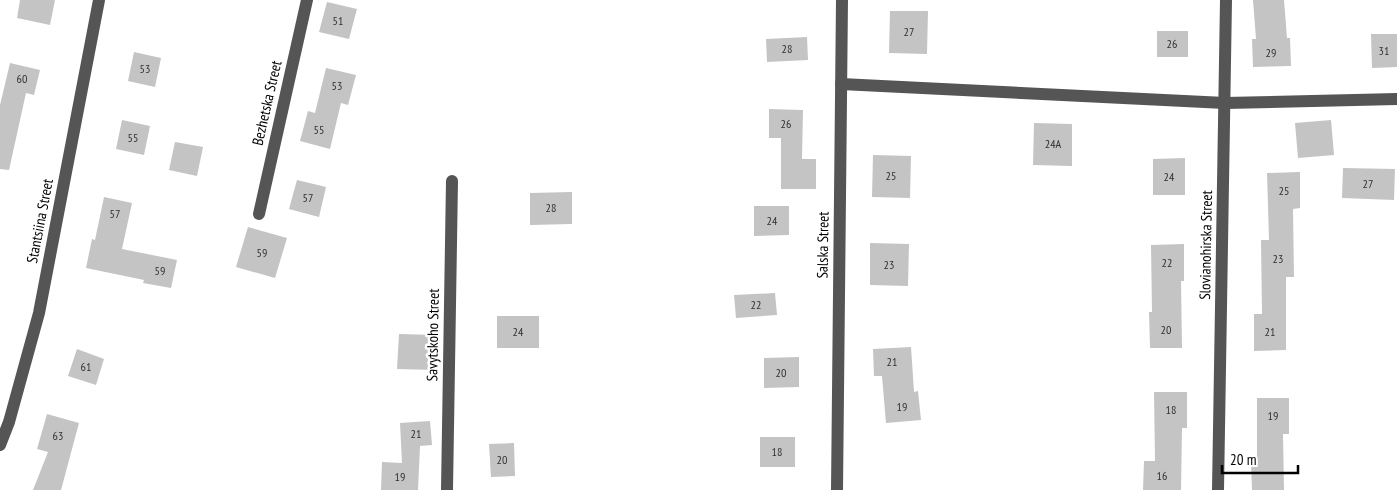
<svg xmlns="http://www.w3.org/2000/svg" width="1397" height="490" viewBox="0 0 1397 490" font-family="'PT Sans Narrow',sans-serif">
	<rect width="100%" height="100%" fill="#fff"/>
	<g fill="#c4c4c4">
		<path d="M 20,0 L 55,0 L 50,25 L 17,18 Z"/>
		<path d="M 1253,0 L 1284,0 L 1287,38 L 1290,38 L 1291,66 L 1253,67 L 1252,39 L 1256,39 Z"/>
		<path d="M 327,2 L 357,9 L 349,39 L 319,32 Z"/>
		<path d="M 890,11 L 928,11 L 927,54 L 889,53 Z"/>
		<rect x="1157" y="31" width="31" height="26"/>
		<path d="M 1371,34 L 1397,34 L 1397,67 L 1372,68 Z"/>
		<path d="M 807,37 L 808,60 L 767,62 L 766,39 Z"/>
		<path d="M 134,52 L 161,58 L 155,87 L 128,81 Z"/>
		<path d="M 10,63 L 40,70 L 34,95 L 26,93 L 9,170 L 0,169 L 0,105 Z"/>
		<path d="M 326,68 L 356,75 L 348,105 L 341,103 L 330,149 L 300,141 L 308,111 L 315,113 Z"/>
		<path d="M 769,109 L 803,110 L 802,159 L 816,159 L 816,189 L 781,189 L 781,138 L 769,138 Z"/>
		<path d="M 122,120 L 150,126 L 144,155 L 116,149 Z"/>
		<path d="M 1331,120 L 1334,155 L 1298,158 L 1295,123 Z"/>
		<path d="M 1034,123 L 1072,124 L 1072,166 L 1033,165 Z"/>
		<path d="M 175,142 L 203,147 L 197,176 L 169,170 Z"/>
		<path d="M 873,155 L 911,156 L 910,198 L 872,197 Z"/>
		<path d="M 1185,158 L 1185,195 L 1153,195 L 1153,159 Z"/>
		<path d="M 1343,168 L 1395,169 L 1394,200 L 1342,198 Z"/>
		<path d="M 1300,172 L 1300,208 L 1293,209 L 1294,277 L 1286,277 L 1286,350 L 1254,351 L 1254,314 L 1262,314 L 1261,240 L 1269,240 L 1267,173 Z"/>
		<path d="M 297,180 L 326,187 L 319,217 L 289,209 Z"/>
		<path d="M 572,192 L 572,224 L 530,225 L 530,193 Z"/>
		<path d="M 104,197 L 132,203 L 122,249 L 177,260 L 171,288 L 143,283 L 144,280 L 86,268 L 92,239 L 95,240 Z"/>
		<path d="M 754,206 L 789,206 L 789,235 L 754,236 Z"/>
		<path d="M 248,227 L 287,238 L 275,278 L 236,267 Z"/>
		<path d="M 870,243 L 909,244 L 908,286 L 870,285 Z"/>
		<path d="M 1184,244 L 1184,281 L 1181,281 L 1182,348 L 1150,348 L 1149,312 L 1152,312 L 1151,245 Z"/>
		<path d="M 775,293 L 777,315 L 736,318 L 734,295 Z"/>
		<rect x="497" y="316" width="42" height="32"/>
		<path d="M 399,334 L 436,335 L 435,370 L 397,369 Z"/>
		<path d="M 911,347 L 914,392 L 918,391 L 921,420 L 886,423 L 882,376 L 874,376 L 873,349 Z"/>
		<path d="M 77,349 L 104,359 L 96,385 L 68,376 Z"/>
		<path d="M 799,357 L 799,387 L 764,388 L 764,358 Z"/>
		<path d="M 1154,392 L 1187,392 L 1187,428 L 1182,428 L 1181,490 L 1143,490 L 1144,461 L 1155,461 Z"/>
		<path d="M 1257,398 L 1289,398 L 1289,434 L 1283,434 L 1284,490 L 1252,490 L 1251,463 L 1257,463 Z"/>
		<path d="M 47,414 L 79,423 L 61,490 L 33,490 L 48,452 L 37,449 Z"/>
		<path d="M 430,421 L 432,445 L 420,446 L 418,490 L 381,490 L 382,462 L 402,463 L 400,423 Z"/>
		<rect x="760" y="437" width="35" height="30"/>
		<path d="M 514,443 L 515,476 L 491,477 L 489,444 Z"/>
	</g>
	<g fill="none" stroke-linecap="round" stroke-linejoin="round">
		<g stroke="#555" stroke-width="12">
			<path d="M 841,84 L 1225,103 L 1397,99"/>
			<path d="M 259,214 L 307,0"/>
			<path d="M 0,445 L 9,422 L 39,313 L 99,0"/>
			<path d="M 447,490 L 452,181"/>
			<path d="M 837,490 L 842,0"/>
			<path d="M 1218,490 L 1226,0"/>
		</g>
	</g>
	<g text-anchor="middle" stroke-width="5" stroke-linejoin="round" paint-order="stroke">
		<g font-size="12" fill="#313131">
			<text x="338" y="25">51</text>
			<text x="909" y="36">27</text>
			<text x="1172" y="48">26</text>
			<text x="787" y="53">28</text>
			<text x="1384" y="55">31</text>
			<text x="1271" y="57">29</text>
			<text x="145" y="73">53</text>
			<text x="22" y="83">60</text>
			<text x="337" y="90">53</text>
			<text x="786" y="128">26</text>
			<text x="319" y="134">55</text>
			<text x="133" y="142">55</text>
			<text x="1053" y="148">24А</text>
			<text x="891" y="180">25</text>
			<text x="1169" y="181">24</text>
			<text x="1368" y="188">27</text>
			<text x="1284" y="195">25</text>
			<text x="308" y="202">57</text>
			<text x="551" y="212">28</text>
			<text x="115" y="218">57</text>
			<text x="772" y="225">24</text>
			<text x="262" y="257">59</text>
			<text x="1278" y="263">23</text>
			<text x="1167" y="267">22</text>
			<text x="889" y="269">23</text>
			<text x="160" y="275">59</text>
			<text x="756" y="309">22</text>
			<text x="1166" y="334">20</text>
			<text x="518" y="336">24</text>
			<text x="1270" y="336">21</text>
			<text x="892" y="366">21</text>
			<text x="86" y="371">61</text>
			<text x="781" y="377">20</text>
			<text x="902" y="411">19</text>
			<text x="1171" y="414">18</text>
			<text x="1273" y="420">19</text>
			<text x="416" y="438">21</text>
			<text x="58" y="440">63</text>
			<text x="777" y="456">18</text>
			<text x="502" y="464">20</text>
			<text x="1162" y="480">16</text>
			<text x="400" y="481">19</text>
		</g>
		<g font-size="15" fill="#000" stroke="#fff">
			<text transform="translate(267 103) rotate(-77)" y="5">Bezhetska Street</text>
			<text transform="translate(40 221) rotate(-79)" y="5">Stantsiina Street</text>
			<text transform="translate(823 245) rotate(-89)" y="5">Salska Street</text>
			<text transform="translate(1206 245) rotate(-89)" y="5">Slovianohirska Street</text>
			<text transform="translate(433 335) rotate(-89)" y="5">Savytskoho Street</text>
		</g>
	</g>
	<path d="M1222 465v8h76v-8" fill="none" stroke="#000000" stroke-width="2.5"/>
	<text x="1230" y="465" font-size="15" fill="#000000" stroke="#ffffff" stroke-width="4" paint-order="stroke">20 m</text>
</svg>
